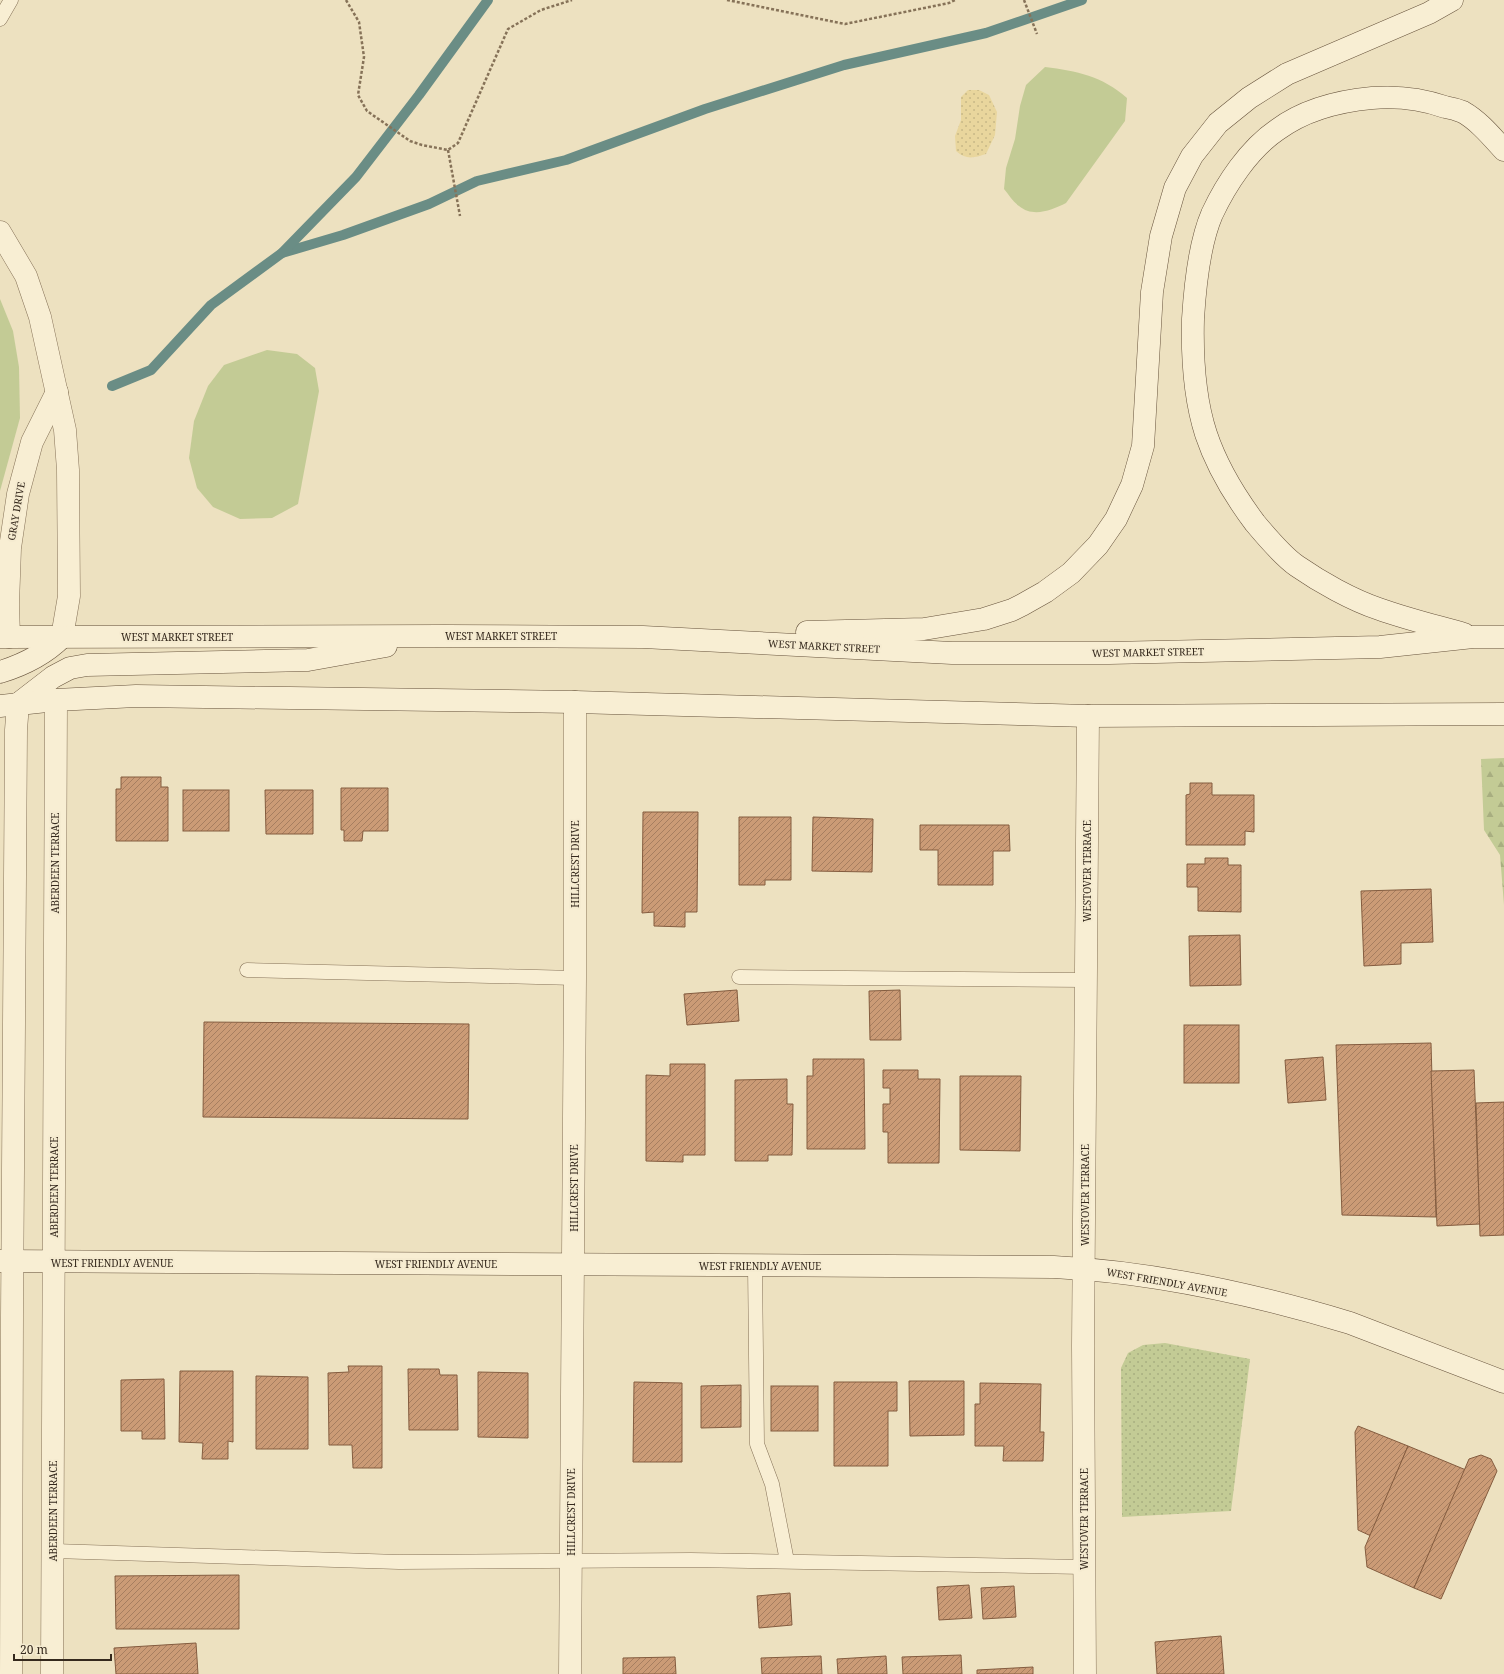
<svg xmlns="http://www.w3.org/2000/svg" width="1504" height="1674" viewBox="0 0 1504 1674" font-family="'Noto Serif',serif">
	<defs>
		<pattern id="grass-dots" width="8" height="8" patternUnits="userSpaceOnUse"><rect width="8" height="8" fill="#c3cb95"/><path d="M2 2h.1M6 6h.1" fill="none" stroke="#a8ae80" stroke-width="1.8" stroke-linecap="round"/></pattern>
		<pattern id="forest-firs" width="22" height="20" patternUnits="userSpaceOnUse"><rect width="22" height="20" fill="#c3cb95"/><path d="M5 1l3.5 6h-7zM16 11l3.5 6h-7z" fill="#a8ae80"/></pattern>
		<pattern id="sand-dots" width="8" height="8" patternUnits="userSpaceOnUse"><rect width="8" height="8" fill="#e9d69d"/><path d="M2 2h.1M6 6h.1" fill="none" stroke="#c8b887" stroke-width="1.8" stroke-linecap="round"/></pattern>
		<pattern id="building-hatch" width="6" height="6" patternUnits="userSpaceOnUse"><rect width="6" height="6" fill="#cb9b76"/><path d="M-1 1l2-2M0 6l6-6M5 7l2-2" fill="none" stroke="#a67e60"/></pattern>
	</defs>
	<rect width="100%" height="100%" fill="#ede1c0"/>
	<path fill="url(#grass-dots)" d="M 1165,1343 L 1250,1359 L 1231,1511 L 1122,1517 L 1121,1368 L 1128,1353 L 1143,1345 Z"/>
	<path fill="url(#forest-firs)" d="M 1504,758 L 1504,905 L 1500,855 L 1484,830 L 1481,759 Z"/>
	<path fill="url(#sand-dots)" d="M 968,90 L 979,90 L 989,95 L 997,112 L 995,135 L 986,154 C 974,158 966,160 956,151 L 955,136 L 961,120 L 961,97 Z"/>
	<g fill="#c3cb95">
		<path d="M 1045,67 C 1077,71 1102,76 1127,98 L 1125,121 L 1066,203 C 1052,210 1033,218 1019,206 C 1013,202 1009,195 1004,189 L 1006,168 L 1015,139 L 1020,106 L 1026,85 Z"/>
		<path d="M 0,299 L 13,331 L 19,367 L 20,418 L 0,491 Z"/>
		<path d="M 267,350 L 297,354 L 315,368 L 319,391 L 298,504 L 272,518 L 240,519 L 213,507 L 197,488 L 189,458 L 194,421 L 208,386 L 224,365 Z"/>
	</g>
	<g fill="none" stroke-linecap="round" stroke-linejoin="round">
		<g stroke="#6a8d85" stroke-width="10">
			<path d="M 282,253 L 343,235 L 429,204 L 477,181 L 566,160 L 705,109 L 844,65 L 986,33 L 1082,0"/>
			<path d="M 112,386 L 151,370 L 211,305 L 282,253 L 356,177 L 419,95 L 488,0"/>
		</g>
	</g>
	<g fill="url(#building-hatch)" stroke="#845c3f">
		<path d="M 121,777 L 161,777 L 161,787 L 168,787 L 168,841 L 116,841 L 116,789 L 121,789 Z"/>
		<path d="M 1190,783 L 1212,783 L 1212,795 L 1254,795 L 1254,832 L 1245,831 L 1245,845 L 1186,845 L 1186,795 L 1190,794 Z"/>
		<path d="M 341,788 L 388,788 L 388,831 L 363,831 L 362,841 L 344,841 L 344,830 L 341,830 Z"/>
		<rect x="183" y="790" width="46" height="41"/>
		<path d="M 265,790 L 313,790 L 313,834 L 266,834 Z"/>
		<path d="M 643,812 L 698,812 L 697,912 L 685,912 L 685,927 L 654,926 L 654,912 L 642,913 Z"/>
		<path d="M 739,817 L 791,817 L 791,880 L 765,880 L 765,885 L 739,885 Z"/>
		<path d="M 813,817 L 873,819 L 872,872 L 812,871 Z"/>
		<path d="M 920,825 L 1009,825 L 1010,851 L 993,851 L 993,885 L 938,885 L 938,850 L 920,850 Z"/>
		<path d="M 1205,858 L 1228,858 L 1228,865 L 1241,865 L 1241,912 L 1198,911 L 1198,887 L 1187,887 L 1187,864 L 1205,864 Z"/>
		<path d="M 1431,889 L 1433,942 L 1401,943 L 1401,964 L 1364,966 L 1361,891 Z"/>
		<path d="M 1240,935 L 1241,985 L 1190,986 L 1189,936 Z"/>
		<path d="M 737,990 L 739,1021 L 687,1025 L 684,994 Z"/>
		<path d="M 900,990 L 901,1040 L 870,1040 L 869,991 Z"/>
		<path d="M 204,1022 L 469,1024 L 468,1119 L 203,1117 Z"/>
		<rect x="1184" y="1025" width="55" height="58"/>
		<path d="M 1431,1043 L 1436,1217 L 1342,1215 L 1336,1045 Z"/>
		<path d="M 1323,1057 L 1326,1100 L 1288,1103 L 1285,1060 Z"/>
		<path d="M 813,1059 L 864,1059 L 865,1149 L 807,1149 L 807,1076 L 813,1076 Z"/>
		<path d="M 670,1064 L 705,1064 L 705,1155 L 683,1155 L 683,1162 L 646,1161 L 646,1075 L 670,1076 Z"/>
		<path d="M 883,1070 L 918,1070 L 918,1079 L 940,1079 L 939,1163 L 888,1163 L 888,1132 L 883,1132 L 883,1104 L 890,1104 L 890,1088 L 883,1088 Z"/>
		<path d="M 1474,1070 L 1480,1224 L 1437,1226 L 1431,1071 Z"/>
		<path d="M 960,1076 L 1021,1076 L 1020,1151 L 960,1150 Z"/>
		<path d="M 787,1079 L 787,1104 L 793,1104 L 792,1155 L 768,1155 L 768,1161 L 735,1161 L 735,1080 Z"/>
		<path d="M 1504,1102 L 1504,1235 L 1480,1236 L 1476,1103 Z"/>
		<path d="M 348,1366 L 382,1366 L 382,1468 L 353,1468 L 352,1445 L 329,1445 L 328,1373 L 349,1372 Z"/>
		<path d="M 408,1369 L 439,1369 L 440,1375 L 457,1375 L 458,1430 L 409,1430 Z"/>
		<path d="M 180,1371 L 233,1371 L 233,1442 L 228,1441 L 228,1459 L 202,1459 L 203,1443 L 179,1442 Z"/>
		<path d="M 478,1372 L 528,1373 L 528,1438 L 478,1437 Z"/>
		<path d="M 256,1376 L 308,1377 L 308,1449 L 256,1449 Z"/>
		<path d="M 164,1379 L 165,1439 L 142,1439 L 142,1431 L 121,1431 L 121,1380 Z"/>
		<path d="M 909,1381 L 964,1381 L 964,1435 L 910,1436 Z"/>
		<path d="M 634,1382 L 682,1383 L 682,1462 L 633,1462 Z"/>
		<path d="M 834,1382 L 897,1382 L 897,1411 L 888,1411 L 888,1466 L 834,1466 Z"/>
		<path d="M 980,1383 L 1041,1384 L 1040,1432 L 1044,1432 L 1043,1461 L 1003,1461 L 1004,1446 L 975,1446 L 975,1404 L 980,1404 Z"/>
		<path d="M 741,1385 L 741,1427 L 701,1428 L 701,1386 Z"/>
		<rect x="771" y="1386" width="47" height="45"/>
		<path d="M 1358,1426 L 1408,1446 L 1371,1536 L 1358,1530 L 1355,1432 Z"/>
		<path d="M 1408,1446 L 1466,1470 L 1414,1588 L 1367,1567 L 1365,1547 Z"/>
		<path d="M 1481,1455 L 1491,1459 L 1497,1471 L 1441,1599 L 1414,1588 L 1469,1459 Z"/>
		<path d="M 239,1575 L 239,1629 L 116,1629 L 115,1576 Z"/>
		<path d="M 969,1585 L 972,1618 L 939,1620 L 937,1587 Z"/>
		<path d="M 1014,1586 L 1016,1617 L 983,1619 L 981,1588 Z"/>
		<path d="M 790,1593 L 792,1625 L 759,1628 L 757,1596 Z"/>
		<path d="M 1221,1636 L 1224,1674 L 1157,1674 L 1155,1642 Z"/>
		<path d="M 196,1643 L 198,1674 L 116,1674 L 114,1648 Z"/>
		<path d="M 961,1655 L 962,1674 L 903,1674 L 902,1657 Z"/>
		<path d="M 821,1656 L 822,1674 L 762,1674 L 761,1658 Z"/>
		<path d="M 886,1656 L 887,1674 L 838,1674 L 837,1659 Z"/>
		<path d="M 675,1657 L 676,1674 L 623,1674 L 623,1658 Z"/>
		<path d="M 1033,1667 L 1033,1674 L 977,1674 L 977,1670 Z"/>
	</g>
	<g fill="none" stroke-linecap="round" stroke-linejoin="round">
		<g stroke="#867258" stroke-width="15">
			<g id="service">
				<path d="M 0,19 L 11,0"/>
				<path d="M 247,970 L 575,978"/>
				<path d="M 739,977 L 1086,980"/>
				<path d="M 755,1266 L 757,1444 L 772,1484 L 787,1561"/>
				<path d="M 54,1551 L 399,1562 L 691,1560 L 1084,1567"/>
			</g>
		</g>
		<g stroke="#867258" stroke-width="23">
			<g id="minor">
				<path d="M 0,232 L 26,276 L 40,317 L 65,430 L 68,470 L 69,596 L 62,637"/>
				<path d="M 9,637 L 8,604 L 10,548 L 18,494 L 32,442 L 57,392"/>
				<path d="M 11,1674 L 12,1316 L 16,730 L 18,704"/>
				<path d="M 52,1674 L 56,700"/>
				<path d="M 570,1674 L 575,978 L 575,702"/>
				<path d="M 1085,1674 L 1083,1346 L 1088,716"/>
			</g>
		</g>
		<g stroke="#67533c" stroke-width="23">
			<g id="secondary">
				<path d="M 807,632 L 924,629 L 984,619 L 1012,610 L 1022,605 L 1045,592 L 1071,573 L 1098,545 L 1116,519 L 1132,485 L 1143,446 L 1152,292 L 1161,236 L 1175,188 L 1192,156 L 1218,123 L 1249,98 L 1287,74 L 1429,13 L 1452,0"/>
				<path d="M 1464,634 C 1436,626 1407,619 1379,609 C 1352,600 1320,582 1297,566 C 1284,557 1265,535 1255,523 C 1234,495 1217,467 1206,434 C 1194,397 1192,357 1193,319 C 1195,286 1199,244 1212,214 C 1226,184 1249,149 1277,130 C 1304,110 1339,101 1372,98 C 1397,96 1422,99 1445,107 C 1451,108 1458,110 1463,112 C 1479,121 1492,137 1504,150"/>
				<path d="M 0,637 L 445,636 L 643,637 L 952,653 L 1109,653 L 1380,647 L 1473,637 L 1504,637"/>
				<path d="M 0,672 C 23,665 45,654 62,637"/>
				<path d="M 18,704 L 53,677 L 70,668 L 87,665 L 308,660 L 386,646"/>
				<path d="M 0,706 L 56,700 L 136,696 L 575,702 L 1088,716 L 1504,714"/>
				<path d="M 0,1261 L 1054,1267 C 1154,1272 1254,1294 1350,1323 L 1504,1382"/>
			</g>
		</g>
		<g stroke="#867258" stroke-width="2.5" stroke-dasharray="3 2" stroke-linecap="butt">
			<path d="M 346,0 L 359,22 L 364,57 L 358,95 L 367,111 L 410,141 L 422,145 L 448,150 L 458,143 L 508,29 L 541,10 L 572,0"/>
			<path d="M 727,0 L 845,24 L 949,3 L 955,0"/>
			<path d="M 1024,0 L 1037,34"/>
			<path d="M 448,150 L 460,216"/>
		</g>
		<use href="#service" stroke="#f8eed3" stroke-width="14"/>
		<use href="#minor" stroke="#f8eed3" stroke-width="22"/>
		<use href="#secondary" stroke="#f8eed3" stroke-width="22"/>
	</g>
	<g text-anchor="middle" stroke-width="4" stroke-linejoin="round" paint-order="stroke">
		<g font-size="10" fill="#35291d" stroke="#f5ebd0">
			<text transform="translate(16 511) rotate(-80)" y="4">GRAY DRIVE</text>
			<text x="501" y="640">WEST MARKET STREET</text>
			<text x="177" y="641">WEST MARKET STREET</text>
			<text transform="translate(824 646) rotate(3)" y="4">WEST MARKET STREET</text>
			<text transform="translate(1148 652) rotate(-1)" y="4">WEST MARKET STREET</text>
			<text transform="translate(55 863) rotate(-90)" y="4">ABERDEEN TERRACE</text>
			<text transform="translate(575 864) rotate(-90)" y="4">HILLCREST DRIVE</text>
			<text transform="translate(1087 871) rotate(-90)" y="4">WESTOVER TERRACE</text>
			<text transform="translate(54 1187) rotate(-90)" y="4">ABERDEEN TERRACE</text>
			<text transform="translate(574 1188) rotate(-90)" y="4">HILLCREST DRIVE</text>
			<text transform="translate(1085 1195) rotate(-90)" y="4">WESTOVER TERRACE</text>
			<text x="112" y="1267">WEST FRIENDLY AVENUE</text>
			<text x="436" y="1268">WEST FRIENDLY AVENUE</text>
			<text x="760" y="1270">WEST FRIENDLY AVENUE</text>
			<text transform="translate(1167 1282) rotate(10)" y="4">WEST FRIENDLY AVENUE</text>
			<text transform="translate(53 1511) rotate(-90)" y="4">ABERDEEN TERRACE</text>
			<text transform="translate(571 1512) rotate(-90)" y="4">HILLCREST DRIVE</text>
			<text transform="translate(1084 1519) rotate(-90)" y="4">WESTOVER TERRACE</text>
		</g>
	</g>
	<path d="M14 1654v6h97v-6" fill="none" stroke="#35291d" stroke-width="2"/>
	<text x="20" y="1654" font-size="12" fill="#35291d" stroke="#f5ebd0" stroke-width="3" paint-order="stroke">20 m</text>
</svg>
